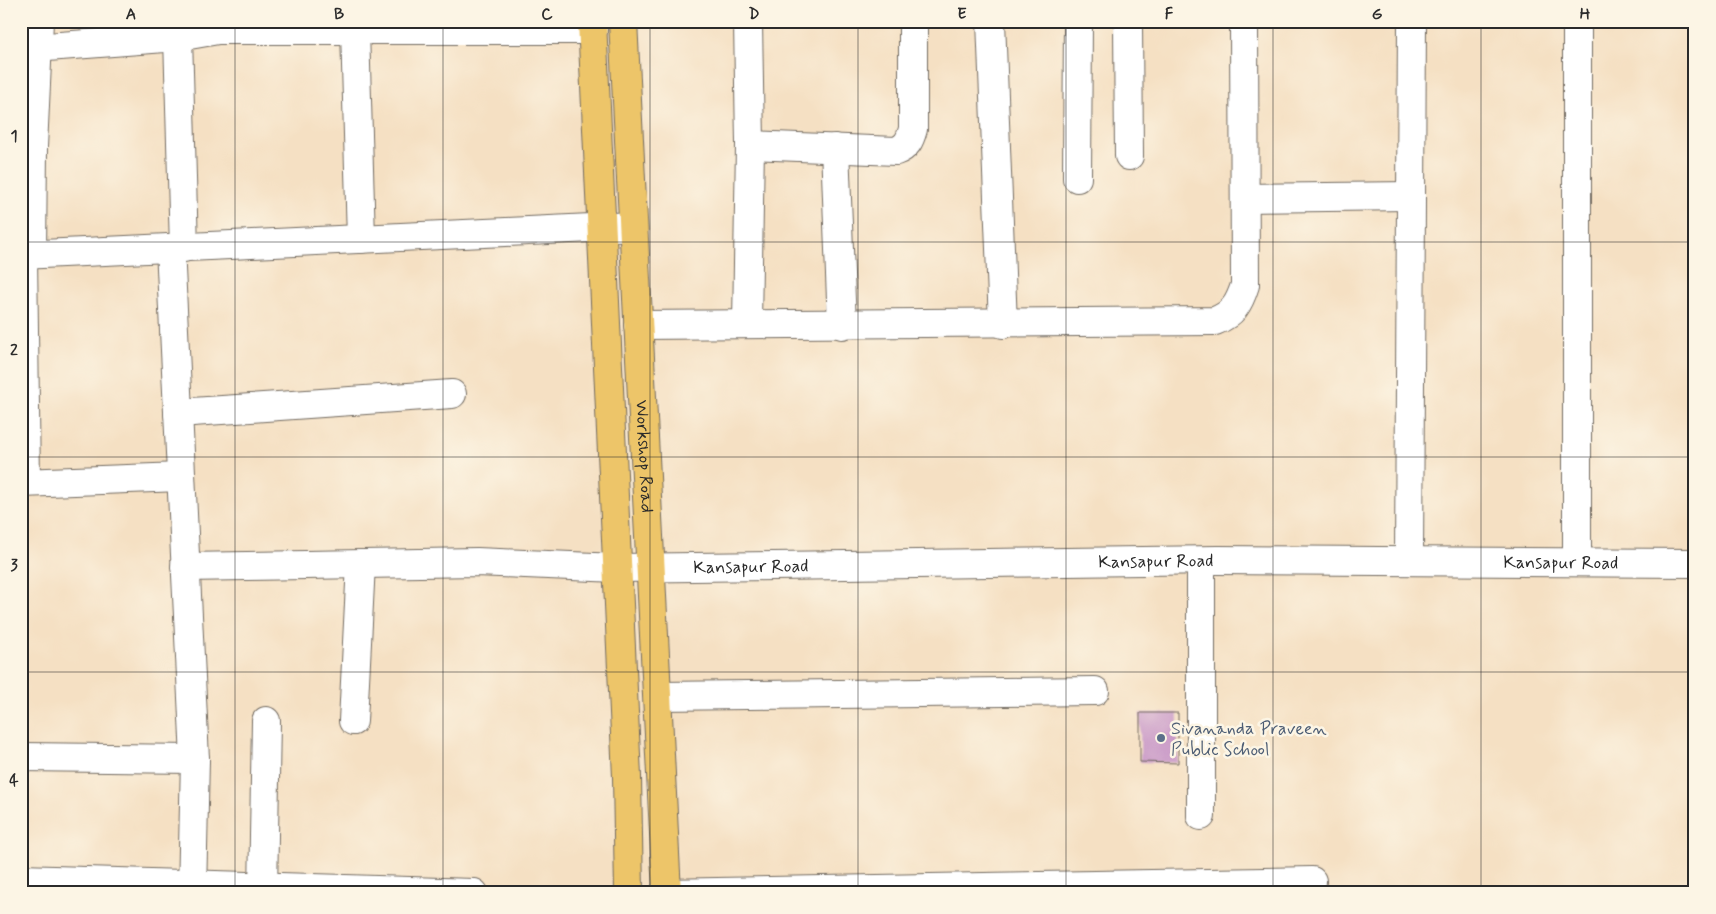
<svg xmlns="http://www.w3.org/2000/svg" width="1716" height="914" viewBox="0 0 1716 914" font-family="Mynerve,sans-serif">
	<rect width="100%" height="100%" fill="#fcf5e5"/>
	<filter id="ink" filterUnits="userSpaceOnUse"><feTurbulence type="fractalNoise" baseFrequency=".02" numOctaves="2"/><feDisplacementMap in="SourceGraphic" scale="10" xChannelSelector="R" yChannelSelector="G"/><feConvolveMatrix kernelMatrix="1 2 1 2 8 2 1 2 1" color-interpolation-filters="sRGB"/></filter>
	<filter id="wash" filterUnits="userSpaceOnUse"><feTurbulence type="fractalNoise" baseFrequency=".0096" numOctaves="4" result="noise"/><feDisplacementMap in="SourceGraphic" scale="20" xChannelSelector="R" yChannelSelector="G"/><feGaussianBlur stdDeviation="1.12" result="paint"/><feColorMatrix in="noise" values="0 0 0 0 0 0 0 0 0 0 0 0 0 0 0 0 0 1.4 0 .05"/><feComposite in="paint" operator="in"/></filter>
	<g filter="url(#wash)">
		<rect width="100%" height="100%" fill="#f5e0c3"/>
		<g id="blocks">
			<path fill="#c999c7" d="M 1140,713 L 1178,713 L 1178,763 L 1140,762 Z"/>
		</g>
	</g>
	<g filter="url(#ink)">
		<use href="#blocks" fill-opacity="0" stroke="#726a60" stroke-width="1"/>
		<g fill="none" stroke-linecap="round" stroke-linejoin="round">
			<g stroke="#726a60" stroke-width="30">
				<g id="minor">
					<path d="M 991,21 L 1003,324"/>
					<path d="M 1128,21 L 1129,156"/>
					<path d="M 355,30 L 361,239"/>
					<path d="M 178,37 L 184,248"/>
					<path d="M 21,49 L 178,37 L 218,30 L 593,30"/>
					<path d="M 750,145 L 896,151 C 907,147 910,140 913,129 L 913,21"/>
					<path d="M 835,148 L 842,325"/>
					<path d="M 1077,178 L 1078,21"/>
					<path d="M 1245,198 L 1411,196"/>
					<path d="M 170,248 L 195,759 L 192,893"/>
					<path d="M 21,255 L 633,226"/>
					<path d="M 23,255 L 26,483"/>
					<path d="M 32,255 L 33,147 L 39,21"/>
					<path d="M 747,323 L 750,145 L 748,21"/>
					<path d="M 638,325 L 1215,321 C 1233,314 1239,304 1245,285 L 1244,21"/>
					<path d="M 178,413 L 452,394"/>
					<path d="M 21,483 L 181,477"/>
					<path d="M 1201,561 L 1201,816"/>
					<path d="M 1409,561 L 1412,21"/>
					<path d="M 1577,562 L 1577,21"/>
					<path id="s1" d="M 185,567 L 477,562 L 617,568 L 1218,560 L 1695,563"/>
					<path d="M 658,696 L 1095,691"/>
					<path d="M 353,721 L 361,564"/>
					<path d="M 21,757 L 195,759"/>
					<path d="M 21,879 C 172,885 323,887 474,893"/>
					<path d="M 263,893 L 266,721"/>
					<path d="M 664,893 L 1312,881"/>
				</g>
			</g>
			<g stroke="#726a60" stroke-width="30">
				<g id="major">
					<path d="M 592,21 L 627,777 L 629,893"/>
					<path id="s2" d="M 623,21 L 667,893"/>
				</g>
			</g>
			<use href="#minor" stroke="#fff" stroke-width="28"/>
			<use href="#major" stroke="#edc569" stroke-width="28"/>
		</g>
	</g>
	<path fill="none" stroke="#2b2b2b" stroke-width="1" stroke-opacity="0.55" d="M 235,21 L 235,893M 443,21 L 443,893M 650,21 L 650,893M 858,21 L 858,893M 1066,21 L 1066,893M 1273,21 L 1273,893M 1481,21 L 1481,893M 21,242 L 1695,242M 21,457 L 1695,457M 21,672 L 1695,672"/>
	<circle fill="#5c6f8a" stroke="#fcf5e5" stroke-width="2" cx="1161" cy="738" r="5"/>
	<g text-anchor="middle" stroke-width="5" stroke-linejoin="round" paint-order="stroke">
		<g font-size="18" fill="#2b2b2b" stroke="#fcf5e5">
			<text dy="6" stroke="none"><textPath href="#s2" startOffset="436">Workshop Road</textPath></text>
			<text dy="6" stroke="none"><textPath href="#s1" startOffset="971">Kansapur Road</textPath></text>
			<text dy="6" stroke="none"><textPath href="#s1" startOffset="1376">Kansapur Road</textPath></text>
			<text dy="6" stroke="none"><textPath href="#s1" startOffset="566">Kansapur Road</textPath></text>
		</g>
		<g font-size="18" fill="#4e5e75" stroke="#fcf5e5" text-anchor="start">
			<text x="1171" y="734">Sivananda Praveen<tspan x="1171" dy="21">Public School</tspan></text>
		</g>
	</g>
	<rect width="1716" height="914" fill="none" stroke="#fcf5e5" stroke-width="55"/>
	<rect x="28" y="28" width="1660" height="858" fill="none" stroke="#2b2b2b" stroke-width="2"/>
	<g font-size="16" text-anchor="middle" font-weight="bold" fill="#2b2b2b">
		<text x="131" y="19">A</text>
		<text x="339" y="19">B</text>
		<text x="547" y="19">C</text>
		<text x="754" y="19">D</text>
		<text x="962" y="19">E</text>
		<text x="1169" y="19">F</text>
		<text x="1377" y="19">G</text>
		<text x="1585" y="19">H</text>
		<text x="14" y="141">1</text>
		<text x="14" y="355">2</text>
		<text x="14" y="570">3</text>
		<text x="14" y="785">4</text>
	</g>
</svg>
